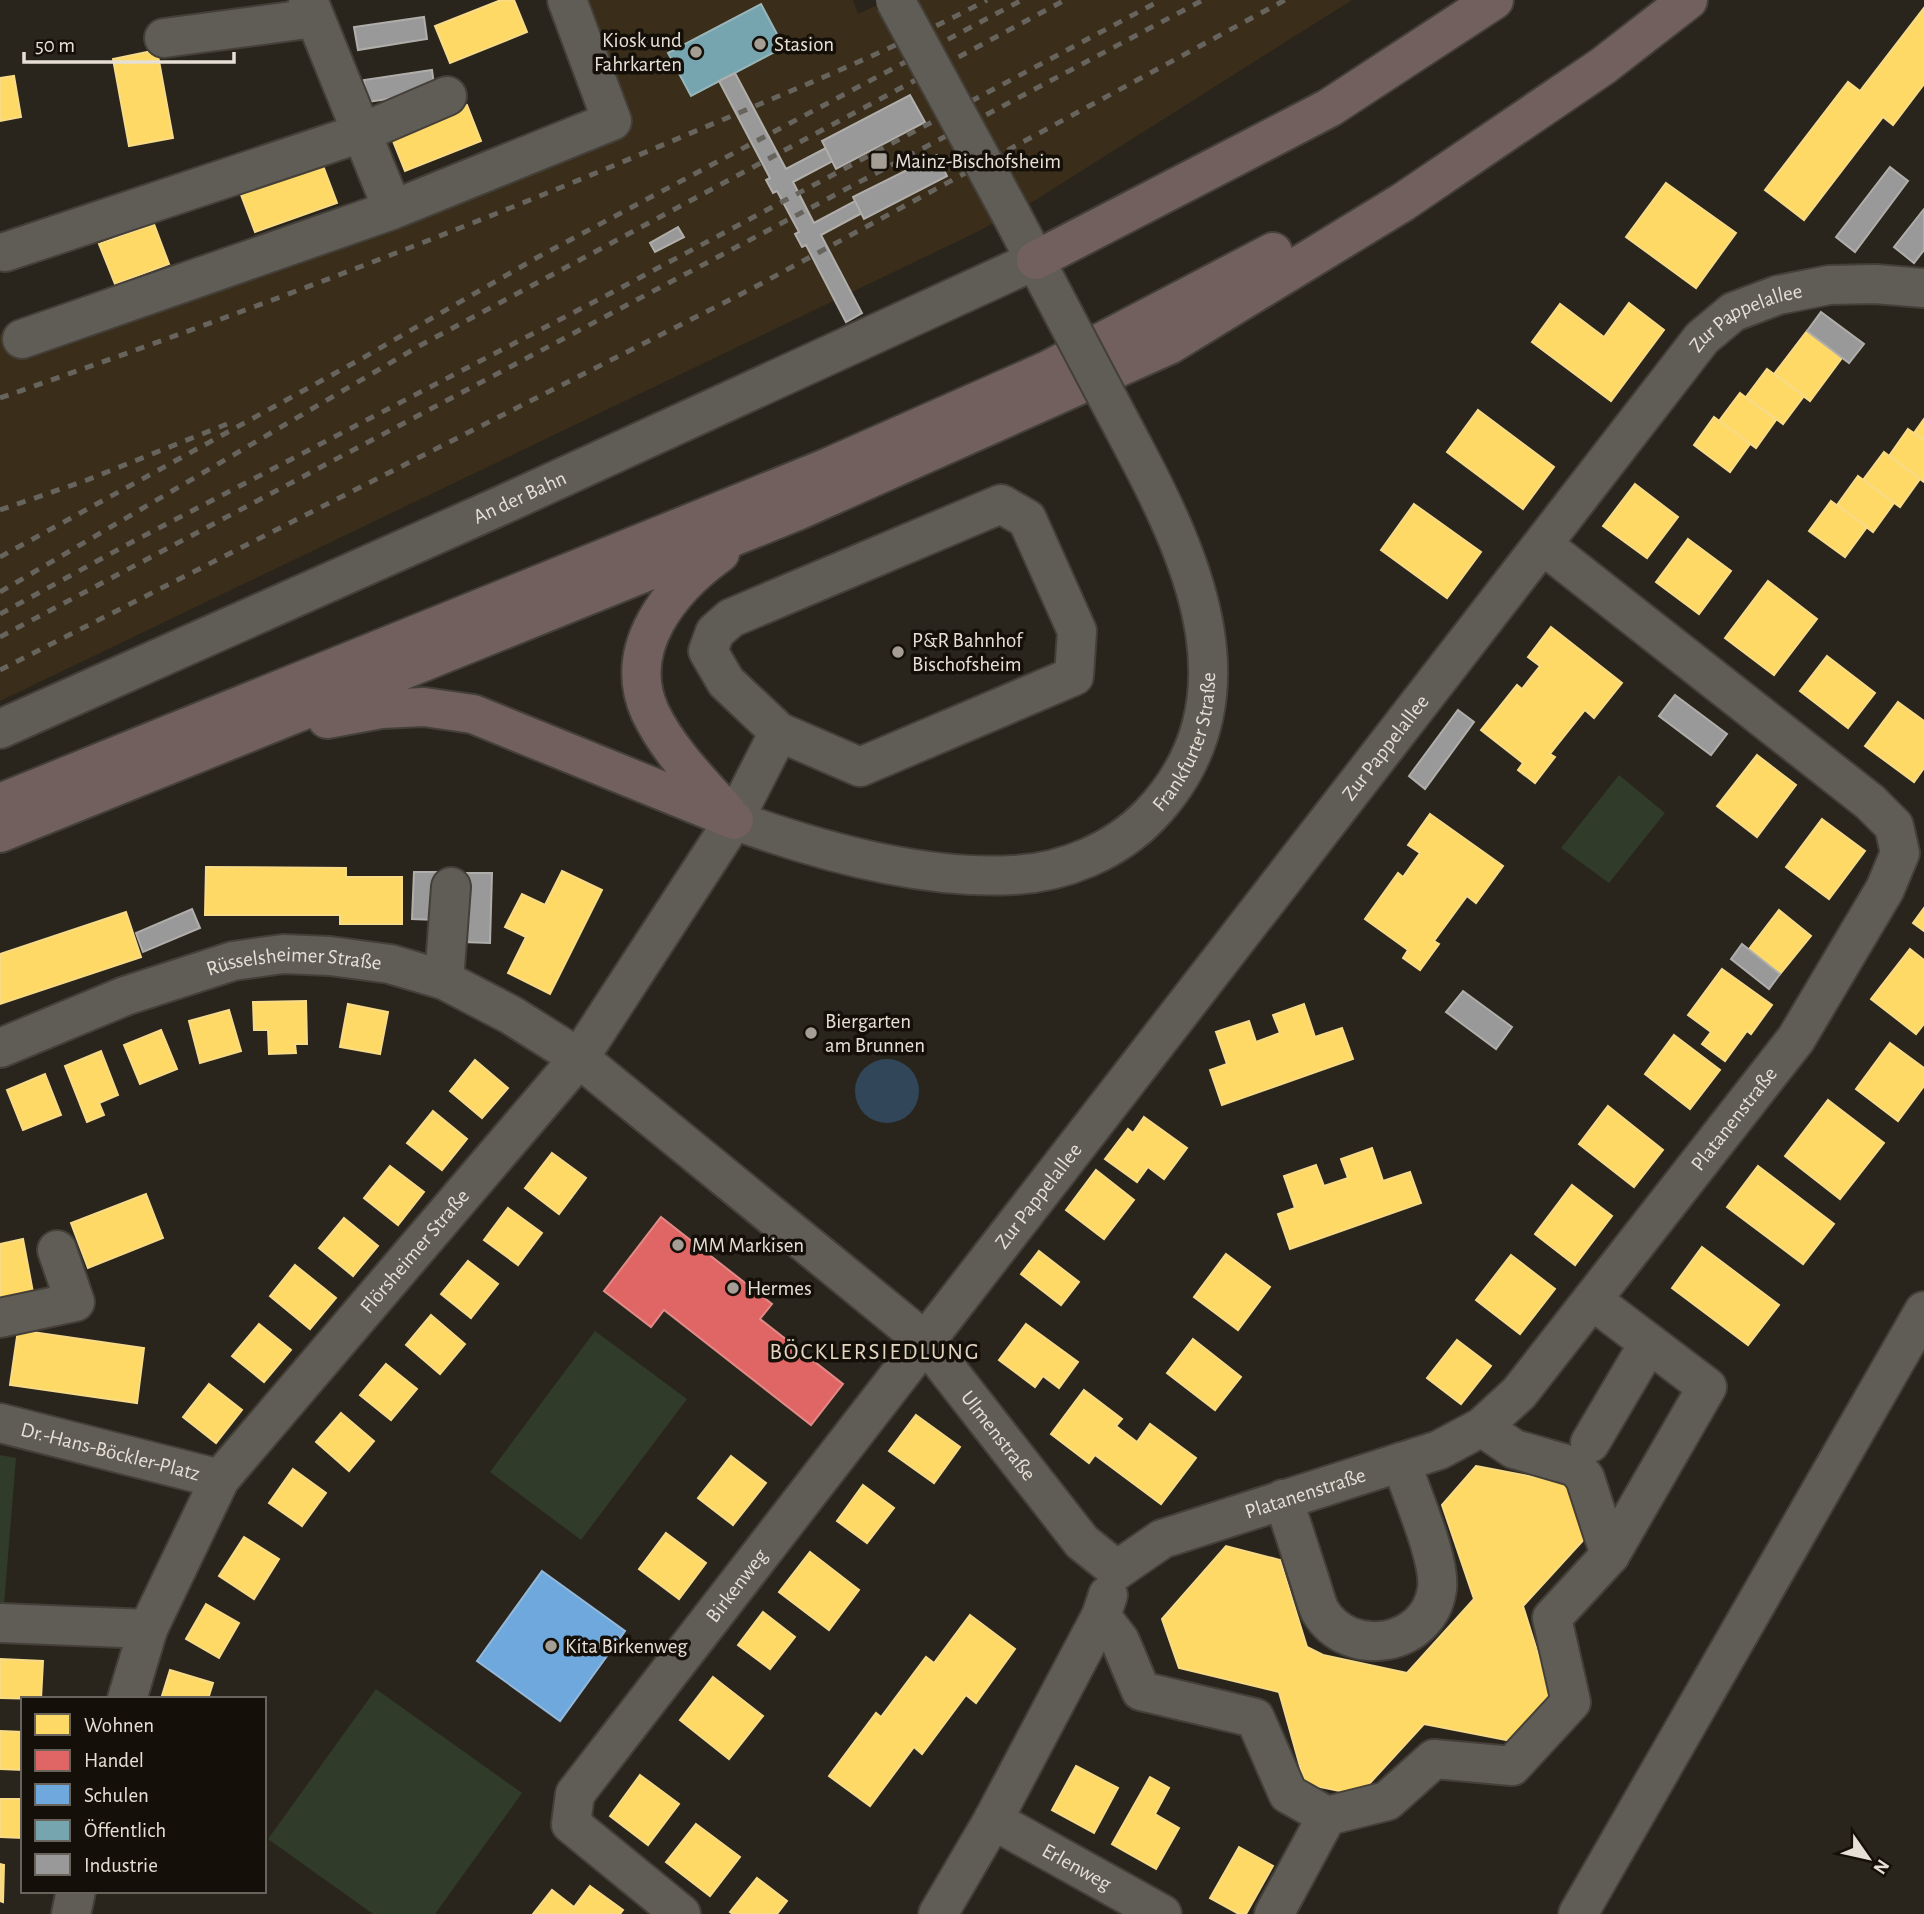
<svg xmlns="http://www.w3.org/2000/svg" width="1924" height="1914" viewBox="0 0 1924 1914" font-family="'Alegreya Sans',sans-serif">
	<rect width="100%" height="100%" fill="#2a251c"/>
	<path fill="#3a2d19" d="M 577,0 L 853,0 L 858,14 L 888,0 L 1352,0 L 1034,201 L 979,231 L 0,701 L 0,335 L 82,319 L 398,229 L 624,133 Z"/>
	<g fill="#303b29">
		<path d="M 1619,775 L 1665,813 L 1609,883 L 1561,848 Z"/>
		<path d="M 595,1331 L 687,1399 L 581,1540 L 490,1472 Z"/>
		<path d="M 0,1455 L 16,1458 L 4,1605 L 0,1605 Z"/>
		<path d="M 376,1689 L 522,1793 L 435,1914 L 373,1914 L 268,1839 Z"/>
	</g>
	<circle fill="#314659" cx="887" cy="1091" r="32"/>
	<g fill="#ffd966" stroke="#f8db87" stroke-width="2">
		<path d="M 501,0 L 514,0 L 527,32 L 450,63 L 435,26 Z"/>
		<path d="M 1924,8 L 1924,84 L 1893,125 L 1883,117 L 1804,220 L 1765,190 L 1848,82 L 1860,91 Z"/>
		<path d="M 157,50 L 173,138 L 129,146 L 113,59 Z"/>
		<path d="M 14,76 L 21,117 L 0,121 L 0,78 Z"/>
		<path d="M 467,105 L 481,141 L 405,171 L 391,136 Z"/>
		<path d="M 322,163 L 337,203 L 255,232 L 240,192 Z"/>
		<path d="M 1666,183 L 1736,233 L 1696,288 L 1626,237 Z"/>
		<path d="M 154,224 L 169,264 L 115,284 L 99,244 Z"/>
		<path d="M 1629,303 L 1664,330 L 1611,401 L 1532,342 L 1560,304 L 1604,337 Z"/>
		<path d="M 1807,331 L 1842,358 L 1810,401 L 1774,374 Z"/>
		<path d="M 1767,369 L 1804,396 L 1783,424 L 1746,397 Z"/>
		<path d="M 1740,393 L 1776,420 L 1756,448 L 1719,421 Z"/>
		<path d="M 1478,410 L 1554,467 L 1523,509 L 1447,452 Z"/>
		<path d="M 1714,417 L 1750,444 L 1730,472 L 1694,445 Z"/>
		<path d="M 1924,419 L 1924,440 L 1914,433 Z"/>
		<path d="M 1908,429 L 1924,440 L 1924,482 L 1889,456 Z"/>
		<path d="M 1884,452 L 1920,479 L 1900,507 L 1863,480 Z"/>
		<path d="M 1858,476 L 1894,503 L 1873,532 L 1837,505 Z"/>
		<path d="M 1635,484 L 1678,517 L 1647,558 L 1603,526 Z"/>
		<path d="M 1831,501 L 1867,527 L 1845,557 L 1809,531 Z"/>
		<path d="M 1414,504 L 1481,552 L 1447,598 L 1381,550 Z"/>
		<path d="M 1688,539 L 1731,571 L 1699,614 L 1656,582 Z"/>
		<path d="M 1768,581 L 1817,619 L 1774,675 L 1725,638 Z"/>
		<path d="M 1551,627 L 1622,683 L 1594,718 L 1585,710 L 1550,754 L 1555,757 L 1535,783 L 1518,770 L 1523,763 L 1481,730 L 1517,685 L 1522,689 L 1540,666 L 1528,657 Z"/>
		<path d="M 1827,656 L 1875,693 L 1848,728 L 1800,691 Z"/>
		<path d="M 1898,702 L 1924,721 L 1924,768 L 1914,782 L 1865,746 Z"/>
		<path d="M 1757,755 L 1796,785 L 1757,837 L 1717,806 Z"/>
		<path d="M 1430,814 L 1503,866 L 1476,903 L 1467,896 L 1434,941 L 1439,944 L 1420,970 L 1403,958 L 1408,950 L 1365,919 L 1398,873 L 1403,877 L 1420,853 L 1408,845 Z"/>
		<path d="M 1822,819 L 1865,851 L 1829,899 L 1786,867 Z"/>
		<path d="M 206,867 L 346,868 L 346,877 L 402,877 L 402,924 L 340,924 L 340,915 L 205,915 Z"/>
		<path d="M 562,871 L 602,890 L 550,994 L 508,973 L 526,937 L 505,927 L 522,894 L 545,905 Z"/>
		<path d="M 1924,908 L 1924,931 L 1913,923 Z"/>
		<path d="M 1779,910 L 1811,936 L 1780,974 L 1749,949 Z"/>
		<path d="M 126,912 L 141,957 L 0,1004 L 0,954 Z"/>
		<path d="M 1910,949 L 1924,960 L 1924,1024 L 1916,1034 L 1871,999 Z"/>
		<path d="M 1722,969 L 1772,1005 L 1751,1034 L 1747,1031 L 1725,1061 L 1702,1044 L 1711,1032 L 1688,1015 Z"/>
		<path d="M 306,1001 L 307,1044 L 295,1044 L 296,1053 L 269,1054 L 268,1030 L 254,1030 L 253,1002 Z"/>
		<path d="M 348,1004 L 388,1012 L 380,1054 L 340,1047 Z"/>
		<path d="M 1304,1004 L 1315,1037 L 1342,1028 L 1353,1059 L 1222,1105 L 1210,1070 L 1227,1064 L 1216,1032 L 1249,1021 L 1256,1042 L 1280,1033 L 1273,1015 Z"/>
		<path d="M 229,1010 L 241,1051 L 200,1063 L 189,1021 Z"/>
		<path d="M 161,1030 L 177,1069 L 140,1084 L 124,1045 Z"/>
		<path d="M 1674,1035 L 1720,1070 L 1690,1109 L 1645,1074 Z"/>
		<path d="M 1890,1043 L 1924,1068 L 1924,1086 L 1898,1121 L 1856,1089 Z"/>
		<path d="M 101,1051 L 118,1095 L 99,1103 L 104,1115 L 87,1122 L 65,1066 Z"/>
		<path d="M 475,1060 L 508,1088 L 482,1118 L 450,1091 Z"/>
		<path d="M 45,1074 L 61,1115 L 23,1130 L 7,1090 Z"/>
		<path d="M 1828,1100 L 1884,1143 L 1840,1199 L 1785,1156 Z"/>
		<path d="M 1608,1106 L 1663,1150 L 1634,1187 L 1579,1144 Z"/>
		<path d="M 433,1111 L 467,1139 L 442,1170 L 407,1143 Z"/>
		<path d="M 1144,1117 L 1187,1148 L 1164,1179 L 1148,1167 L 1137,1182 L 1105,1159 L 1128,1129 L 1133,1133 Z"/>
		<path d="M 1372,1148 L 1383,1181 L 1410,1172 L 1421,1203 L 1290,1249 L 1278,1214 L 1295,1208 L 1284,1176 L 1316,1165 L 1324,1186 L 1348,1178 L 1341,1159 Z"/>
		<path d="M 552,1153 L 586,1178 L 559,1214 L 525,1188 Z"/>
		<path d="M 390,1166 L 424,1192 L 398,1225 L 364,1198 Z"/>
		<path d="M 1758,1166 L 1834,1224 L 1803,1264 L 1727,1207 Z"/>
		<path d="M 1096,1170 L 1134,1200 L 1104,1239 L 1066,1210 Z"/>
		<path d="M 1572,1185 L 1612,1216 L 1575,1265 L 1535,1234 Z"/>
		<path d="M 146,1194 L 163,1238 L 88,1268 L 71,1223 Z"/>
		<path d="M 508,1208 L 542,1233 L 518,1265 L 484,1240 Z"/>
		<path d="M 344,1218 L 378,1246 L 353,1276 L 319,1248 Z"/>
		<path d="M 23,1239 L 35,1303 L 0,1310 L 0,1244 Z"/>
		<path d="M 1702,1247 L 1779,1305 L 1748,1345 L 1672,1288 Z"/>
		<path d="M 1039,1251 L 1079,1282 L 1061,1305 L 1021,1274 Z"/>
		<path d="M 1226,1254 L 1270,1287 L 1238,1330 L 1194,1297 Z"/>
		<path d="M 1511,1255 L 1555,1289 L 1520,1334 L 1476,1300 Z"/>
		<path d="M 468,1261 L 498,1284 L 471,1318 L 441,1294 Z"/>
		<path d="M 295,1265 L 336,1298 L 310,1329 L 270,1296 Z"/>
		<path d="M 431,1315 L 465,1344 L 440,1374 L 406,1345 Z"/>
		<path d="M 259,1324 L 291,1350 L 264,1382 L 232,1356 Z"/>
		<path d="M 1026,1324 L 1078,1362 L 1059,1388 L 1043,1376 L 1035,1387 L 999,1360 Z"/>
		<path d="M 18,1330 L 144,1348 L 137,1403 L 10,1385 Z"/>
		<path d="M 1193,1339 L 1241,1377 L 1215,1410 L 1167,1373 Z"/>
		<path d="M 1457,1340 L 1491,1366 L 1461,1404 L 1427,1378 Z"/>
		<path d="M 386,1364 L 417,1389 L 391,1420 L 360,1395 Z"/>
		<path d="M 209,1384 L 242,1410 L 216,1443 L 183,1417 Z"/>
		<path d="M 1084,1390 L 1122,1419 L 1116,1426 L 1137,1442 L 1150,1424 L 1196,1458 L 1161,1504 L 1095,1455 L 1089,1463 L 1051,1434 Z"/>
		<path d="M 341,1413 L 374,1441 L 349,1471 L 316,1442 Z"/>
		<path d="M 916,1415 L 960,1447 L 934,1483 L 889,1451 Z"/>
		<path d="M 731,1456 L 766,1483 L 733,1525 L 698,1498 Z"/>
		<path d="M 1476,1466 L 1571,1484 L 1588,1535 L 1523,1606 L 1553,1702 L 1516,1742 L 1424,1724 L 1359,1795 L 1305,1784 L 1279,1692 L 1179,1668 L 1162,1619 L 1226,1546 L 1280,1560 L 1307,1647 L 1323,1655 L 1407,1673 L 1474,1599 L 1442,1505 Z"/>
		<path d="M 293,1469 L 326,1493 L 302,1526 L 269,1503 Z"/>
		<path d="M 863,1485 L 894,1508 L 867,1543 L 837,1521 Z"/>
		<path d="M 666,1533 L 706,1563 L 679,1599 L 639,1569 Z"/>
		<path d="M 244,1537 L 279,1559 L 254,1599 L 219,1576 Z"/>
		<path d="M 810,1552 L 859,1590 L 829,1630 L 779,1592 Z"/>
		<path d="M 206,1604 L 239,1623 L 219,1658 L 186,1639 Z"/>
		<path d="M 763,1612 L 795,1637 L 770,1669 L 738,1645 Z"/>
		<path d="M 970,1615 L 1015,1649 L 976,1703 L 966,1695 L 922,1754 L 914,1747 L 870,1806 L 829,1776 L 876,1713 L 881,1717 L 926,1657 L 934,1663 Z"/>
		<path d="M 0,1659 L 43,1661 L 41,1699 L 0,1698 Z"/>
		<path d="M 170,1670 L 213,1683 L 208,1699 L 161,1699 Z"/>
		<path d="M 713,1677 L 763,1716 L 729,1759 L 680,1720 Z"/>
		<path d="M 0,1731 L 23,1732 L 23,1770 L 0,1769 Z"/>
		<path d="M 1076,1766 L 1118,1788 L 1094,1833 L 1052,1810 Z"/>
		<path d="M 640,1775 L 679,1804 L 648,1845 L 610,1816 Z"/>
		<path d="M 1150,1777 L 1169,1788 L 1155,1814 L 1179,1828 L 1156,1869 L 1112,1844 Z"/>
		<path d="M 0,1799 L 23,1799 L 23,1838 L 0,1837 Z"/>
		<path d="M 696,1824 L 740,1857 L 710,1896 L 666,1862 Z"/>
		<path d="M 1239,1847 L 1273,1866 L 1246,1914 L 1239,1914 L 1210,1898 Z"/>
		<path d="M 0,1864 L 4,1865 L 3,1902 L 0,1901 Z"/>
		<path d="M 757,1878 L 787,1901 L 777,1914 L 733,1914 L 730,1912 Z"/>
		<path d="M 590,1886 L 623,1910 L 620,1914 L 533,1914 L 552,1890 L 574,1907 Z"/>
	</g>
	<path fill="#e06666" stroke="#e28a87" stroke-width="2" d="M 661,1217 L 772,1304 L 760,1319 L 843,1384 L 811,1425 L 664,1310 L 651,1327 L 604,1291 Z"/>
	<path fill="#6fa8dc" stroke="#93b8da" stroke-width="2" d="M 542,1571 L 625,1631 L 560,1721 L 477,1661 Z"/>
	<path fill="#76a5af" stroke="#98b6ba" stroke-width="2" d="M 761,4 L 784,47 L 691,96 L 668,53 Z"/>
	<g fill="#999" stroke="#b0aeab" stroke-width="2">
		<path d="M 424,17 L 427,39 L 358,50 L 354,27 Z"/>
		<path d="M 432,70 L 435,92 L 367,102 L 364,80 Z"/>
		<path d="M 735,73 L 786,169 L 826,148 L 829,155 L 833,161 L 793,182 L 814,223 L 855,201 L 862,213 L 821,235 L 862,313 L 846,322 L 806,245 L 802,247 L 795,234 L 799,232 L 777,191 L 773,193 L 766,180 L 770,178 L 719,81 Z"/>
		<path d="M 910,95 L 925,122 L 836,169 L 822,141 Z"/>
		<path d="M 937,155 L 947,176 L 864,219 L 853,197 Z"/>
		<path d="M 1890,167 L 1908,181 L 1855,252 L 1836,237 Z"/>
		<path d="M 1924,209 L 1924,250 L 1914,263 L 1894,247 Z"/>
		<path d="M 678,227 L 684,237 L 655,252 L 650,243 Z"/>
		<path d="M 1821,312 L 1864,344 L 1849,363 L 1807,331 Z"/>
		<path d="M 1675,695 L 1727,734 L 1711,755 L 1659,716 Z"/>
		<path d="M 1458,710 L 1474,722 L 1425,789 L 1409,776 Z"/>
		<path d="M 414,872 L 438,872 L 437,920 L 412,919 Z"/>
		<path d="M 465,873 L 492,873 L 490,943 L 463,942 Z"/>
		<path d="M 192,909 L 200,928 L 143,952 L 136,933 Z"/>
		<path d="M 1742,944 L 1780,974 L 1769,989 L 1731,959 Z"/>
		<path d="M 1463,991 L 1512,1027 L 1496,1049 L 1446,1012 Z"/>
	</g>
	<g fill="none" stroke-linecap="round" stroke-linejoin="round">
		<g stroke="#444039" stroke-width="42">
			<g id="minor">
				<path d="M 308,0 L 386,193"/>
				<path d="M 164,38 L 315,18"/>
				<path d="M 1011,214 L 1065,317"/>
				<path d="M 5,252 L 361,133 L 447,96"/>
				<path d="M 22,339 L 392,210 L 612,121 L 567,0"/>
				<path d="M 1001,504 L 1027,519 L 1077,631 L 1074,676 L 860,767 L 779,732 L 726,682 L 708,651 L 715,632 L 731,618 Z"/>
				<path id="s1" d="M 0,729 L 500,506 L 1036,260"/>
				<path id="s2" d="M 734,820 C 819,851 922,880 1013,875 C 1063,873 1116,851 1150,815 C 1257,703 1195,563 1134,448"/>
				<path d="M 444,980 L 451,887"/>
				<path id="s3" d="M 0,1048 L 125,996 L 233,961 L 283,954 L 330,956 L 390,964 L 444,980 L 511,1015 L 579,1058 L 925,1341 L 1082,1542 L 1117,1570"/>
				<path d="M 0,1318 L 75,1302 L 57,1250"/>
				<path id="s4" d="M 0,1423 L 220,1479"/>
				<path d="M 1482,1427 L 1514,1449 L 1576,1467 L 1585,1478 L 1610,1555"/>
				<path d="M 1590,1443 L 1649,1343"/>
				<path d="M 1283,1499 C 1292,1525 1300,1550 1308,1575 C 1312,1586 1315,1600 1320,1611 C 1349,1660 1429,1647 1437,1589 C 1441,1560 1411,1493 1401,1462"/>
				<path id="s5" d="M 1117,1570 L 1162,1539 L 1439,1450 L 1482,1427 L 1519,1393 L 1796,1039 L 1885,889 L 1900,853 L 1894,826 L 1870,802 L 1543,545"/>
				<path d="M 1101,1616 L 1120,1641 L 1141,1691 L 1255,1718 L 1288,1794 L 1327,1816 L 1387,1801 L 1434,1759 L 1512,1766 L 1571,1702 L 1552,1618 L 1610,1555 L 1707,1387 L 1592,1300"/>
				<path d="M 0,1623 L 148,1629"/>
				<path id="s6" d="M 127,1699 L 148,1629 L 220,1479 L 579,1058 L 734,820 L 779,732"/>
				<path id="s7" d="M 993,1820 L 1162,1914"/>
				<path d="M 71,1914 L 76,1891"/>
				<path id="s8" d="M 681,1914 L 571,1824 L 575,1794 L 1702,338 L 1733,312 L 1778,295 L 1829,285 L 1875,284 L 1924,288"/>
				<path d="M 938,1914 L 993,1820 L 1101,1616 L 1108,1595"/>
				<path d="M 1274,1914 L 1327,1816"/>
				<path d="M 1578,1914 L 1924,1311"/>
			</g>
		</g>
		<g stroke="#444039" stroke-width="42">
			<g id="highway">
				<path d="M 1036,260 L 1329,108 L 1494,0"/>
				<path d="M 720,553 C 671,588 621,648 650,712 C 668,750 699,781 726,811"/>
				<path d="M 327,719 L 381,709 L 424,707 L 473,714 L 734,820"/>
				<path d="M 0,803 L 829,467 L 1046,371 L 1273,252"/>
				<path d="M 0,833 L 797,511 L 1169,345 L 1403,202 L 1603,66 L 1688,0"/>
			</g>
		</g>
		<use href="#minor" stroke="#605c56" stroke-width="38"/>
		<use href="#highway" stroke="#71605d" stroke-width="38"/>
		<g stroke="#67635d" stroke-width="5" stroke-dasharray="9 9" stroke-linecap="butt">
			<path d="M 0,398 C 224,320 446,237 665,144 C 773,98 883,55 987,0"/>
			<path d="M 0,510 L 87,480 L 227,424"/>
			<path d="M 0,557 L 361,359 L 538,257 L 1022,0"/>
			<path d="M 0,592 L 419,346 L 1065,0"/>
			<path d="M 0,614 L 132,542 L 611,293 L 1161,0"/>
			<path d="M 0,637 L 1203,0"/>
			<path d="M 0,670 L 753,288 L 1285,0"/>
		</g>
		<g stroke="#444039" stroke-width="42" stroke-linecap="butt">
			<g id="minor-bridge">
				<path d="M 895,0 L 1011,214"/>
				<path d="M 1065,317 L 1134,448"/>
			</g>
		</g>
		<use href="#minor-bridge" stroke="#605c56" stroke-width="38"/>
	</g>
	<g fill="#a49e94" stroke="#141009" stroke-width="2.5">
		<circle cx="760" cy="44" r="7"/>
		<circle cx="696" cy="52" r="7"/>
		<rect x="870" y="152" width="18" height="18" rx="3.5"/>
		<circle cx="898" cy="652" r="7"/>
		<circle cx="811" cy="1033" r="7"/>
		<circle cx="678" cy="1245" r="7"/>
		<circle cx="733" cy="1288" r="7"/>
		<circle cx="551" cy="1646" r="7"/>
	</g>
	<g text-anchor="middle" stroke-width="7" stroke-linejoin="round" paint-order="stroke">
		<g font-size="21" fill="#e6dfd5" stroke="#141009" text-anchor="start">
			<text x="682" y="47" text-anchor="end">Kiosk und<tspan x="682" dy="24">Fahrkarten</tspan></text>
			<text x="774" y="51">Stasion</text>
			<text x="895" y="168">Mainz-Bischofsheim</text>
			<text x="912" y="647">P&amp;R Bahnhof<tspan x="912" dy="24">Bischofsheim</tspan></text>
			<text x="825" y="1028">Biergarten<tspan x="825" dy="24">am Brunnen</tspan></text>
			<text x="692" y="1252">MM Markisen</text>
			<text x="747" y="1295">Hermes</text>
			<text x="565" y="1653">Kita Birkenweg</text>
		</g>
		<g font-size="21" fill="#e6dfd5" stroke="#141009">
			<text dy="7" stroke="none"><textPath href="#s8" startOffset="2063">Zur Pappelallee</textPath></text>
			<text dy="7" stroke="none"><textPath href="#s1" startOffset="569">An der Bahn</textPath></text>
			<text dy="7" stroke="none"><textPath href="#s2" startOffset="523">Frankfurter Straße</textPath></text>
			<text dy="7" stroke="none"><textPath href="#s8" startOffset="1496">Zur Pappelallee</textPath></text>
			<text dy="7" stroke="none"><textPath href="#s3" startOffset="310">Rüsselsheimer Straße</textPath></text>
			<text dy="7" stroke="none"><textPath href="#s5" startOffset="793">Platanenstraße</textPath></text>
			<text dy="7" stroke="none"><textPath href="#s8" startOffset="929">Zur Pappelallee</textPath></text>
			<text dy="7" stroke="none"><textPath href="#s6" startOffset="539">Flörsheimer Straße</textPath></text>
			<text dy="7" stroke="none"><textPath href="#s3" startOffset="1186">Ulmenstraße</textPath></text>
			<text dy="7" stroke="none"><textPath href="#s4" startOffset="114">Dr.-Hans-Böckler-Platz</textPath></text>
			<text dy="7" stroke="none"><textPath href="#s5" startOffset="205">Platanenstraße</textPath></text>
			<text dy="7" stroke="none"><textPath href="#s8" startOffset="436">Birkenweg</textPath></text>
			<text dy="7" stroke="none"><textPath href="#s7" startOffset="96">Erlenweg</textPath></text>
		</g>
		<g font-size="23" letter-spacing="2" fill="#e4d5c1" stroke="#141009">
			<text x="875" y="1359">BÖCKLERSIEDLUNG</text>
		</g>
	</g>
	<rect x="21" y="1697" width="245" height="196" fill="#141009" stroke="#68635b" stroke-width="2"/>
	<rect x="35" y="1714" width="35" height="21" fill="#ffd966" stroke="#68635b" stroke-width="2"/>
	<text x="84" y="1732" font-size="21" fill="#e6dfd5">Wohnen</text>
	<rect x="35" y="1750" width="35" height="21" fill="#e06666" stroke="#68635b" stroke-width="2"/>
	<text x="84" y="1767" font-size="21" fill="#e6dfd5">Handel</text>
	<rect x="35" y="1784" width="35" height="21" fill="#6fa8dc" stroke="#68635b" stroke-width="2"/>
	<text x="84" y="1802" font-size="21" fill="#e6dfd5">Schulen</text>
	<rect x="35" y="1820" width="35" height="21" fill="#76a5af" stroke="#68635b" stroke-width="2"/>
	<text x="84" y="1837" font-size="21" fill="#e6dfd5">Öffentlich</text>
	<rect x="35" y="1854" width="35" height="21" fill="#999999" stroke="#68635b" stroke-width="2"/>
	<text x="84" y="1872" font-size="21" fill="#e6dfd5">Industrie</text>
	<g transform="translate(1868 1858) rotate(124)" stroke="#141009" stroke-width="5" paint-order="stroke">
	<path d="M0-5L12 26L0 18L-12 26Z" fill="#e6dfd5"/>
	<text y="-10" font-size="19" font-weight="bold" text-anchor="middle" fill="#e6dfd5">N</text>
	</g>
	<path d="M24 52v10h210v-10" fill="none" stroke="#e6dfd5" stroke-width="3.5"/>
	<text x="35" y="52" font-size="21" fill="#e6dfd5" stroke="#141009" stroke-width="5" paint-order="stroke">50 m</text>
</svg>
